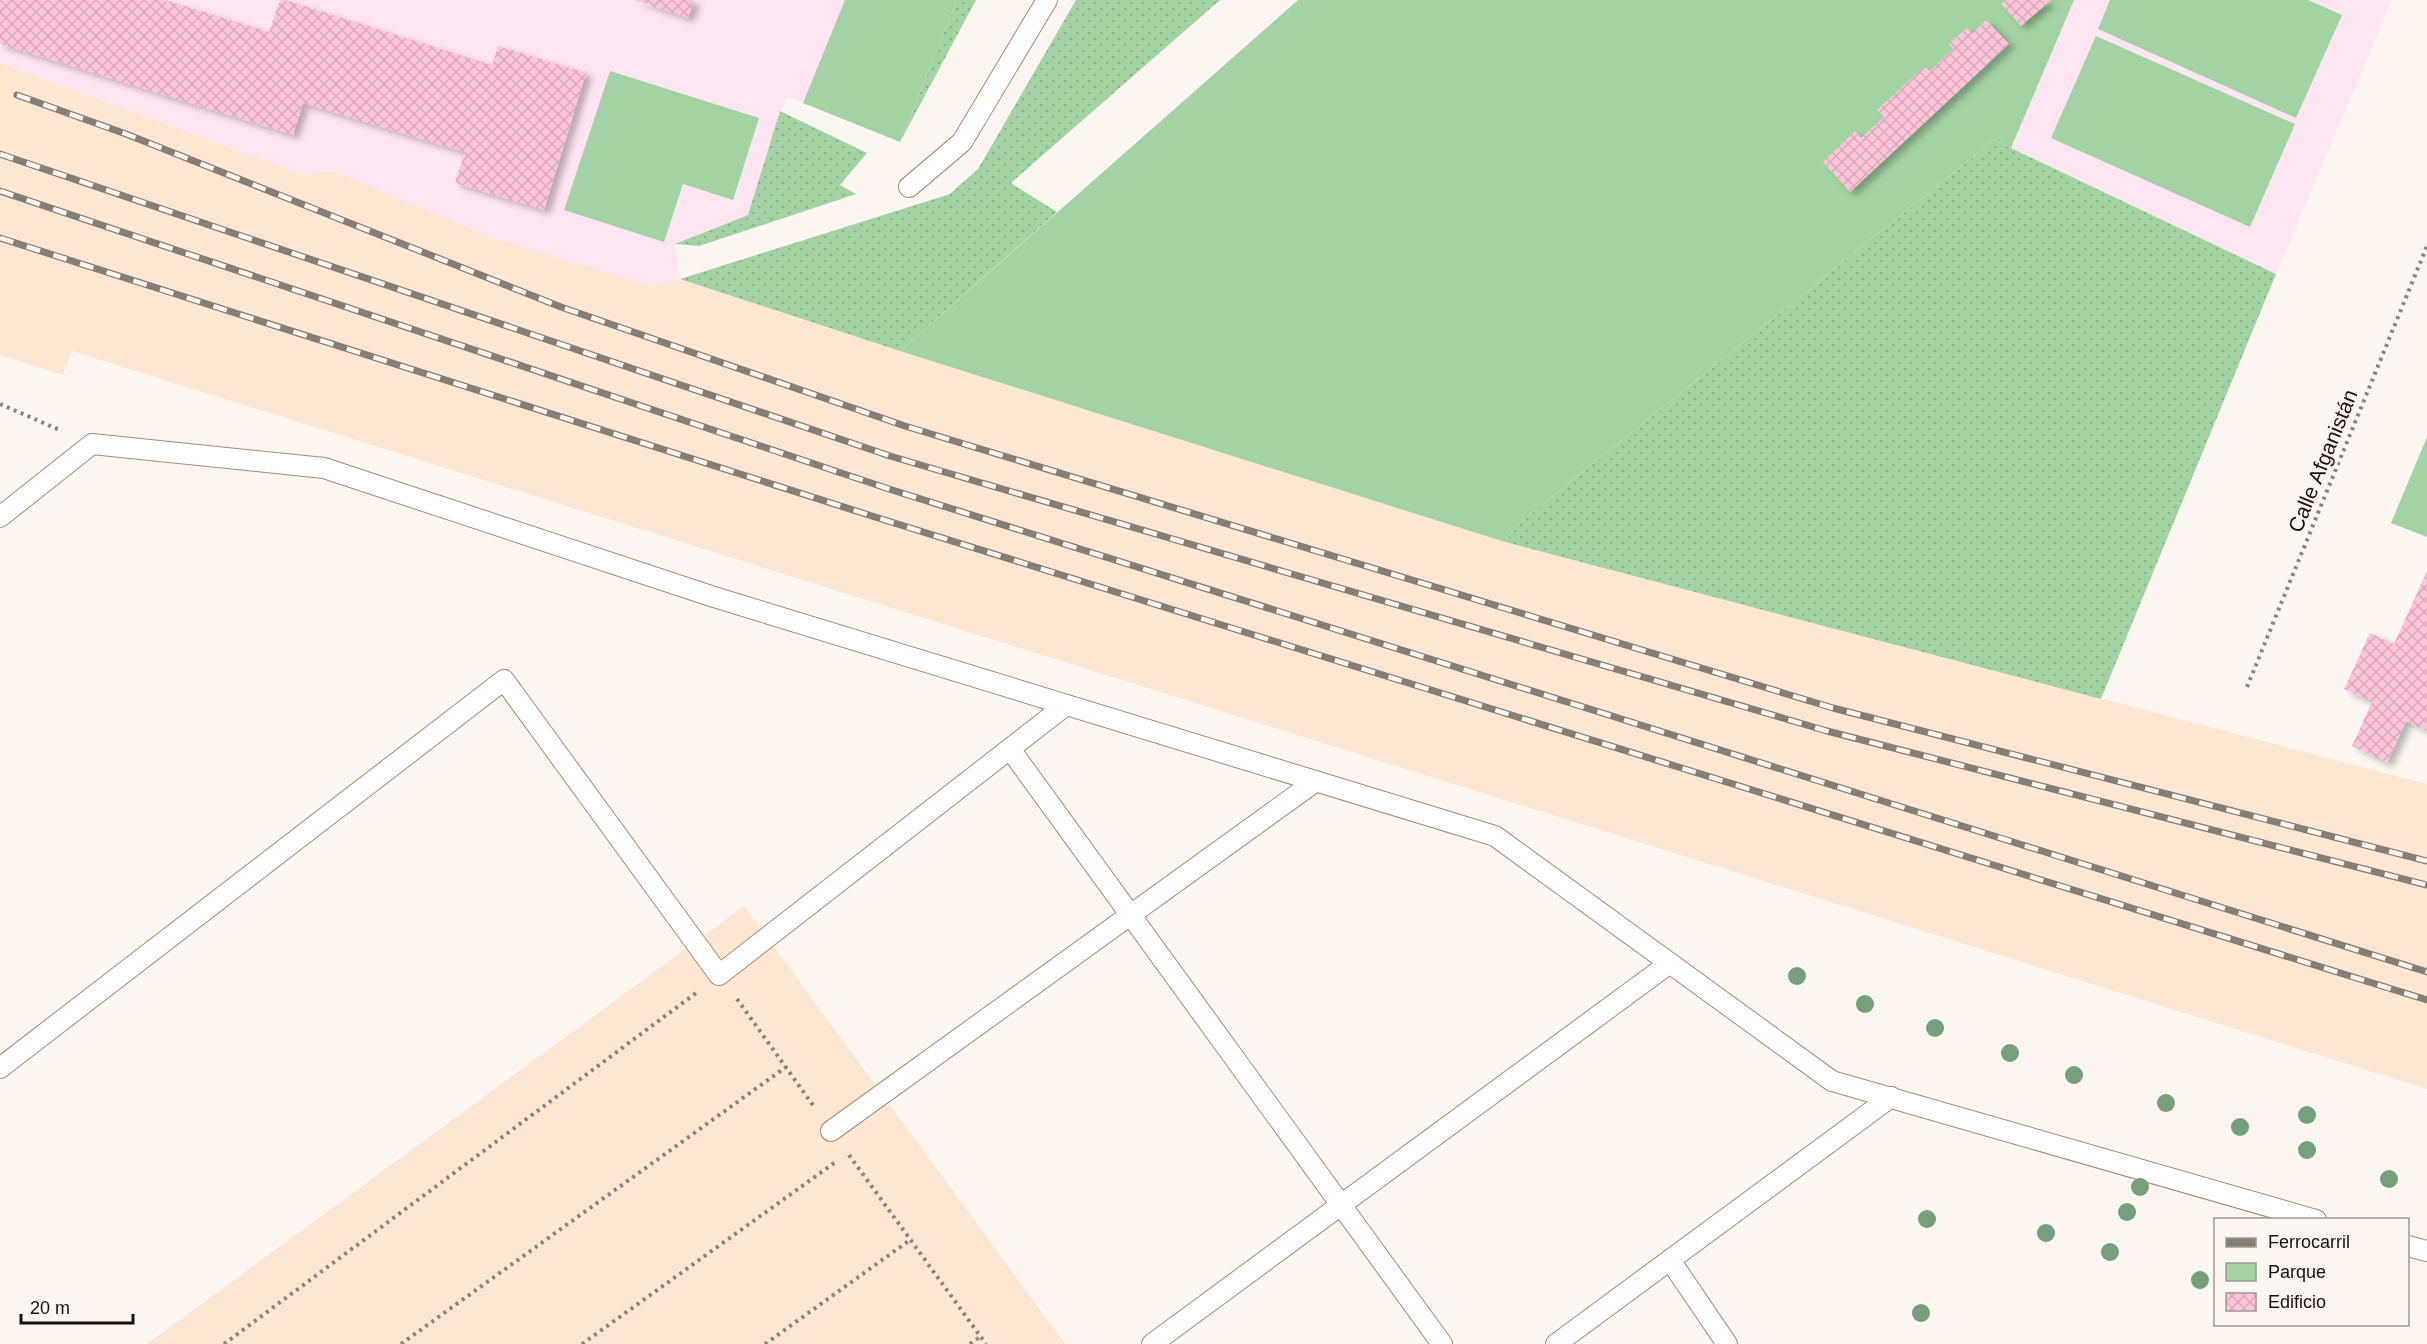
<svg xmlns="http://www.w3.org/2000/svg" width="2427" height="1344" viewBox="0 0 2427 1344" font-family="Arial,sans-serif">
	<defs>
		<pattern id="grass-dots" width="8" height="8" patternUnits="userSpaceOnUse" patternTransform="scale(1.5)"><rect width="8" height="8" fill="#a3d3a5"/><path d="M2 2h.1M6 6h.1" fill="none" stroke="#8cb48d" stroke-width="1.8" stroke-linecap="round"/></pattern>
		<pattern id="building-cross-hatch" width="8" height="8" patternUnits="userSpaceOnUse" patternTransform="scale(1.5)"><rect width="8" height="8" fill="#fec5da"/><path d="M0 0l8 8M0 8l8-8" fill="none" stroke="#d9a8ba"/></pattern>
		<filter id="shadow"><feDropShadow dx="6" dy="4" stdDeviation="3" flood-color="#0004"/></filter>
	</defs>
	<rect width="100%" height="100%" fill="#fbf6f1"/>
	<g fill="#fbe7d4">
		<path d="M 0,63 L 302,174 L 333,171 L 651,286 L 680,279 L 1505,542 L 2427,784 L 2427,1089 L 72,351 L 63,375 L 0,355 Z"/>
		<path d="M 744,906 L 1065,1344 L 147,1344 Z"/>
	</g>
	<g fill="#fde5f2">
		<path d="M 0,0 L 957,0 L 900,142 L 786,96 L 748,215 L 675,244 L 680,279 L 651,286 L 489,237 L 333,171 L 302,174 L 0,63 Z"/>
		<path d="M 2074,0 L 2392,0 L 2276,274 L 2011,148 Z"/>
	</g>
	<g fill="url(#grass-dots)">
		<path d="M 957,0 L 976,0 L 900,142 Z"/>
		<path d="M 1076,0 L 1220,0 L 1011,183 L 1057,212 L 900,351 L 680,279 L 950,194 L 978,169 Z"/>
		<path d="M 780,111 L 867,153 L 840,185 L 856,194 L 699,246 L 675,244 L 748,215 Z"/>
		<path d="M 1994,140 L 2276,274 L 2101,699 L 1505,542 L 1516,526 Z"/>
	</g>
	<g fill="#a3d3a5">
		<path d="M 845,0 L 957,0 L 900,142 L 803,103 Z"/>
		<path d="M 1298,0 L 2074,0 L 2011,148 L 1994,140 L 1516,526 L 1505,542 L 900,351 Z"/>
		<path d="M 2110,0 L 2308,0 L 2342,15 L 2296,118 L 2098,29 Z"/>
		<path d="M 2096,36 L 2295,124 L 2250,227 L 2051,138 Z"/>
		<path d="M 610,71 L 759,118 L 733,200 L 683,184 L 664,242 L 564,210 Z"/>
		<path d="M 2427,437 L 2427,537 L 2391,523 Z"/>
	</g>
	<g fill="url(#building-cross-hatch)" filter="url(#shadow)">
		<path d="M 0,0 L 165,0 L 269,32 L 280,0 L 285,0 L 492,65 L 498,46 L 586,73 L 544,210 L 455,183 L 465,152 L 437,144 L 303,103 L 293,135 L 0,44 Z"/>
		<path d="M 635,0 L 694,0 L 688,18 Z"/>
		<path d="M 2005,0 L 2051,0 L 2021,26 L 2001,4 Z"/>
		<path d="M 1986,20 L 2009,44 L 1850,192 L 1823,162 L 1855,131 L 1861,138 L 1884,117 L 1877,110 L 1925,66 L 1930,71 L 1953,49 L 1949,44 L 1967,28 L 1972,34 Z"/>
		<path d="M 2427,571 L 2427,731 L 2406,721 L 2387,763 L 2352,746 L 2372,702 L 2344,689 L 2370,633 L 2394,644 Z"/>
	</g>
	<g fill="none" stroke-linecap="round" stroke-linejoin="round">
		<g stroke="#a68d75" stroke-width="22">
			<g id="lane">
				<path d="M 909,187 L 962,142 L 1047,0"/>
				<path d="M 0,517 L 92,444 L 324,468 L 714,597 L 1495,836 L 1832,1081 L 2316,1220"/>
				<path d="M 1010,749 L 1442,1344"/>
				<path d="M 0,1068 L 504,680 L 719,975 L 1066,705"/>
				<path d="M 831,1131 L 1316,781"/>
				<path d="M 2408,1246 L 2427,1251"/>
				<path d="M 1670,1260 L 1727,1344"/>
				<path d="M 1152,1344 L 1670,963"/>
				<path d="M 1556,1344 L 1891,1097"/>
			</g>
		</g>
		<g stroke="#8b837d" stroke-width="4" stroke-dasharray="3 4.5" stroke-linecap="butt">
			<path d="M 0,404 L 62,431"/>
			<path d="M 2247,687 L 2427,246"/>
			<path d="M 737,999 L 815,1108"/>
			<path d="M 849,1155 L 986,1344"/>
			<path d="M 224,1344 L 696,993"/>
			<path d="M 401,1344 L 786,1067"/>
			<path d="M 582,1344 L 837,1161"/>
			<path d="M 765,1344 L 910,1240"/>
			<path d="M 970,1344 L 980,1337"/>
		</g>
		<use href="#lane" stroke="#fff" stroke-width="20"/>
		<g stroke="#857e77" stroke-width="7">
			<g id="rail">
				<path d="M 17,95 L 126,134 L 561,307 L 905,426 L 1833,708 L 2427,861"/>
				<path d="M 0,154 L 890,456 L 1827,731 L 2427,885"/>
				<path d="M 0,191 L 889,489 L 2427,972"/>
				<path d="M 0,238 L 875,517 L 2427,1000"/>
			</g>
		</g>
		<use href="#rail" stroke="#fbf6f1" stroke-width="4.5" stroke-dasharray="14" stroke-linecap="butt"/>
	</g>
	<g fill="#769f7b">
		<circle cx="1797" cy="976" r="9"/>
		<circle cx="1865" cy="1004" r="9"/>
		<circle cx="1935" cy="1028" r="9"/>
		<circle cx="2010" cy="1053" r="9"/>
		<circle cx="2074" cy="1075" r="9"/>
		<circle cx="2166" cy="1103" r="9"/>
		<circle cx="2307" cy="1115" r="9"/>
		<circle cx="2240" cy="1127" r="9"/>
		<circle cx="2307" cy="1150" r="9"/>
		<circle cx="2389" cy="1179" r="9"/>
		<circle cx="2140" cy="1187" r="9"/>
		<circle cx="2127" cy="1212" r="9"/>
		<circle cx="1927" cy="1219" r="9"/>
		<circle cx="2046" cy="1233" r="9"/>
		<circle cx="2110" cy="1252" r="9"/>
		<circle cx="2200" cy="1280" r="9"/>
		<circle cx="1921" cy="1313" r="9"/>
	</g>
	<g text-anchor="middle" stroke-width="6" stroke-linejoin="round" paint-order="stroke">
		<g font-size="21" fill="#1b1109" stroke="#fbf6f1">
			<text transform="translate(2323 461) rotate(-68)" y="7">Calle Afganistán</text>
		</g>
	</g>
	<rect x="2214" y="1218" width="195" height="108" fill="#fbf6f1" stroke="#a19a94" stroke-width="1.5"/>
	<rect x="2226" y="1238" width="30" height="9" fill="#857e77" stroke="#a19a94" stroke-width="1.5"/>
	<text x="2268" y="1248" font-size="18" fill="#1b1109">Ferrocarril</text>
	<rect x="2226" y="1263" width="30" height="18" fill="#a3d3a5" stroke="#a19a94" stroke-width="1.5"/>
	<text x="2268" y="1278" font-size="18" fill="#1b1109">Parque</text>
	<rect x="2226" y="1293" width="30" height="18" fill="url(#building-cross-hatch)" stroke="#a19a94" stroke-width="1.5"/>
	<text x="2268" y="1308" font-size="18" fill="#1b1109">Edificio</text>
	<path d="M21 1314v9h112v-9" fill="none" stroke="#1b1109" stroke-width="3"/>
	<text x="30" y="1314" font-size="18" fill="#1b1109" stroke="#fbf6f1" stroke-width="4.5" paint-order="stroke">20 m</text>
</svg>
